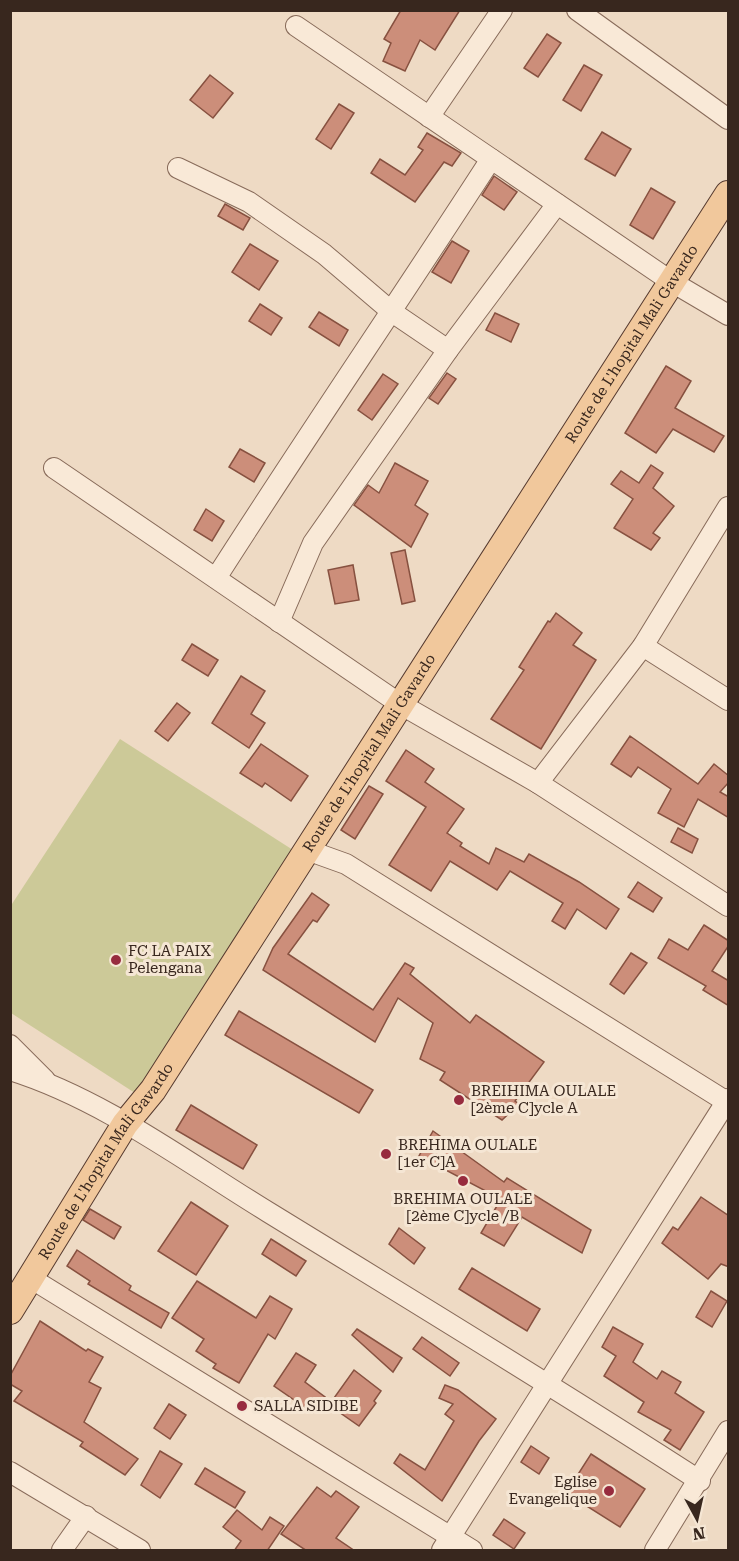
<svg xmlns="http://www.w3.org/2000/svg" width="739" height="1561" viewBox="0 0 739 1561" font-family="'Roboto Serif',serif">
	<rect width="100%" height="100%" fill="#eedac4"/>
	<path fill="#ccc998" d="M 120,739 L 293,850 L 135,1093 L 11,1013 L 10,907 Z"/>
	<g fill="#cc8e7a" stroke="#875140" stroke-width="1.5">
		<path d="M 401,10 L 460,10 L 435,50 L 420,40 L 405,71 L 383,61 L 391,43 L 384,39 Z"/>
		<path d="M 547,34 L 561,43 L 538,77 L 524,68 Z"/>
		<path d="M 584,65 L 602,75 L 581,111 L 563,100 Z"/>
		<path d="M 210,75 L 233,93 L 213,118 L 190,100 Z"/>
		<path d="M 339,104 L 354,113 L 331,149 L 316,139 Z"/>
		<path d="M 602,132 L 631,149 L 615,176 L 585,159 Z"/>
		<path d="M 427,133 L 461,153 L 452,166 L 444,162 L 415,202 L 371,173 L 380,159 L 405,175 L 423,150 L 418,147 Z"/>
		<path d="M 494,176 L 517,192 L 504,210 L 482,195 Z"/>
		<path d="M 651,188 L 675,202 L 653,239 L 630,225 Z"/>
		<path d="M 225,204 L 250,218 L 243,230 L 218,216 Z"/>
		<path d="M 452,241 L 469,251 L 451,283 L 432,272 Z"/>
		<path d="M 250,244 L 278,261 L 259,290 L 232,272 Z"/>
		<path d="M 260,304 L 282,318 L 271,335 L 249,321 Z"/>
		<path d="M 319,312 L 348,330 L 339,346 L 309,327 Z"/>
		<path d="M 495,313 L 519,324 L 511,342 L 486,330 Z"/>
		<path d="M 666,366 L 691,381 L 675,408 L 724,436 L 714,452 L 673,429 L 656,453 L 625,433 Z"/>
		<path d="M 447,373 L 456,379 L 438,404 L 429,398 Z"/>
		<path d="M 383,374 L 398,384 L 372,420 L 358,410 Z"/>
		<path d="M 240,449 L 265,463 L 254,482 L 229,467 Z"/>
		<path d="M 395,463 L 428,481 L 415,505 L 428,514 L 411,547 L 354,505 L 368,485 L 379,493 Z"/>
		<path d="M 651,465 L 663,473 L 653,488 L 674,506 L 653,533 L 660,538 L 651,550 L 614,528 L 633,499 L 611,484 L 621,471 L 639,483 Z"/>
		<path d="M 206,509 L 224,521 L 212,541 L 194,530 Z"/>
		<path d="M 405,550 L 415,601 L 402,604 L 391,553 Z"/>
		<path d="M 353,565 L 359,600 L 335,604 L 328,570 Z"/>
		<path d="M 556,613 L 582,633 L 573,645 L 596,660 L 541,749 L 491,719 L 524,670 L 519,667 L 548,621 L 550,622 Z"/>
		<path d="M 192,644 L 218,660 L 208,676 L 182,660 Z"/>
		<path d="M 241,676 L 265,691 L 251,714 L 265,723 L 249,748 L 212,723 Z"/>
		<path d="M 177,703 L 190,713 L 168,741 L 155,731 Z"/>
		<path d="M 630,736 L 698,784 L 714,764 L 729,776 L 729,782 L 720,792 L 729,797 L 729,818 L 698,799 L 684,827 L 658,813 L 671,789 L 638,767 L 631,777 L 611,764 Z"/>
		<path d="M 261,744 L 308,776 L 291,801 L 265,783 L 262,787 L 240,773 Z"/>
		<path d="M 406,750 L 434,769 L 425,782 L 464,809 L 447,833 L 462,843 L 460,846 L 489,864 L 496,848 L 524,862 L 529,854 L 579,882 L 619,909 L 606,929 L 577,909 L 565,929 L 552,921 L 563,903 L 510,871 L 497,890 L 450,861 L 431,891 L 389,865 L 426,807 L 386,781 Z"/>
		<path d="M 369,786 L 383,794 L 355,839 L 341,830 Z"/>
		<path d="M 678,828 L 698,839 L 692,853 L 671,842 Z"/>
		<path d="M 638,882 L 662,898 L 653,912 L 628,897 Z"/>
		<path d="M 312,893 L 329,905 L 317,922 L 313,920 L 288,954 L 373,1010 L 405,963 L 414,968 L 410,974 L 470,1023 L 476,1015 L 544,1062 L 515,1101 L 519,1104 L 502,1120 L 440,1080 L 445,1072 L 420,1059 L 433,1023 L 398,998 L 375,1042 L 263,970 L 273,948 Z"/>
		<path d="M 704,925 L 729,941 L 729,945 L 712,971 L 729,981 L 729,1006 L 703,990 L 706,986 L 658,958 L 669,939 L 688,950 Z"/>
		<path d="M 631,953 L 647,963 L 624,994 L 610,984 Z"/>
		<path d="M 239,1011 L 373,1090 L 359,1113 L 225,1035 Z"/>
		<path d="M 191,1105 L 257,1145 L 243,1169 L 176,1130 Z"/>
		<path d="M 433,1131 L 504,1182 L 507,1178 L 591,1230 L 582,1253 L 522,1217 L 504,1246 L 481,1233 L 501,1199 L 419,1156 Z"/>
		<path d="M 701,1197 L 729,1216 L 729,1267 L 721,1264 L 708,1279 L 662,1243 L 673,1227 L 678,1230 Z"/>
		<path d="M 191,1202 L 228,1226 L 196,1275 L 158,1251 Z"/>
		<path d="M 90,1209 L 121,1227 L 114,1239 L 83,1220 Z"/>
		<path d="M 399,1228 L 425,1248 L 414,1264 L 389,1244 Z"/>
		<path d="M 271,1239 L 306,1261 L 296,1276 L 262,1254 Z"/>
		<path d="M 77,1250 L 131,1286 L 129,1290 L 169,1313 L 161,1328 L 88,1284 L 90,1281 L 67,1266 Z"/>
		<path d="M 472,1268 L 540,1309 L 527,1331 L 459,1289 Z"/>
		<path d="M 197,1281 L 256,1318 L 270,1296 L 292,1309 L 275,1339 L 268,1334 L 239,1383 L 213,1368 L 216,1364 L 196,1351 L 204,1339 L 172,1318 Z"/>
		<path d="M 711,1291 L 727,1301 L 712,1327 L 696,1317 Z"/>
		<path d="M 40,1321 L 86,1351 L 88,1349 L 103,1357 L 89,1382 L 101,1388 L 84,1422 L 138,1459 L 125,1475 L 80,1446 L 83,1442 L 14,1401 L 22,1391 L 10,1384 L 10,1376 Z"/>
		<path d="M 613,1327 L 643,1344 L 633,1362 L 657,1379 L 662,1371 L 681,1382 L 675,1393 L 704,1412 L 680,1450 L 664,1440 L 671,1430 L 638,1412 L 644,1402 L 604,1376 L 616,1356 L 602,1347 Z"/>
		<path d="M 357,1329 L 402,1358 L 393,1372 L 352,1335 Z"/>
		<path d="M 422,1337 L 459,1363 L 450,1376 L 413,1349 Z"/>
		<path d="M 296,1353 L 316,1365 L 305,1382 L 325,1397 L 313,1413 L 274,1386 Z"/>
		<path d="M 354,1370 L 381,1391 L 374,1401 L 376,1403 L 359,1426 L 329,1405 Z"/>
		<path d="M 445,1385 L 458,1390 L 496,1419 L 479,1441 L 442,1501 L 394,1463 L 400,1454 L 425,1470 L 454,1421 L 445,1414 L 453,1404 L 439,1398 Z"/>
		<path d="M 169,1404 L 186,1415 L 170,1439 L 154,1428 Z"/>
		<path d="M 531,1446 L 549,1458 L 539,1474 L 521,1462 Z"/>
		<path d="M 160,1451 L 182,1464 L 160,1498 L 141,1485 Z"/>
		<path d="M 591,1454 L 645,1489 L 620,1527 L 566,1493 Z"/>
		<path d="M 205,1468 L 245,1492 L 235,1508 L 195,1484 Z"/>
		<path d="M 317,1487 L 331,1497 L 336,1491 L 359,1507 L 336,1538 L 355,1551 L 307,1551 L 281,1534 Z"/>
		<path d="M 237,1510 L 262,1530 L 270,1517 L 284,1526 L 267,1551 L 234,1551 L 241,1541 L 223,1527 Z"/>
		<path d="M 504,1519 L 525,1533 L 514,1549 L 493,1535 Z"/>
	</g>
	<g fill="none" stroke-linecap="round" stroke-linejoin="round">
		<g stroke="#886b5a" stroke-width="22">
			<g id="minor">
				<path d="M 577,10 L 728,119"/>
				<path d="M 296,26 L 672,282 L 728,315"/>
				<path d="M 429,117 L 502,10"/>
				<path d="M 178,168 L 249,202 L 324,254 L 392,312 L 448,350"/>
				<path d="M 54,468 L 400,704 L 538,783 L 728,906"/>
				<path d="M 216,578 C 306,437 400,300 491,159"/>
				<path d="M 279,622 L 313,543 L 448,350 L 557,204"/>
				<path d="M 643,646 L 728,700"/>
				<path d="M 538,783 L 643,646 L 728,507"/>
				<path d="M 307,850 L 346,864 L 727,1102"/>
				<path d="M 10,1045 L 45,1080"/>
				<path d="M 10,1070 C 103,1099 186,1162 268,1212 C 413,1301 558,1389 700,1481"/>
				<path d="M 32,1279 L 472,1550"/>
				<path d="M 10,1472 L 140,1550"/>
				<path d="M 62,1550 L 86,1516"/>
				<path d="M 442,1550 L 728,1099"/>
				<path d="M 655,1550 L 728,1431"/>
			</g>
		</g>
		<g stroke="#563a2f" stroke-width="28">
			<g id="major">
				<path id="s1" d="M 10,1311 L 125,1124 L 153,1090 L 728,194"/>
			</g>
		</g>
		<use href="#minor" stroke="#f9e9d7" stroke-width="20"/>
		<use href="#major" stroke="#f1c89c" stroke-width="26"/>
	</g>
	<g fill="#972b3e" stroke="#f5e6d4" stroke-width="2">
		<circle cx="116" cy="960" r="6"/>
		<circle cx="459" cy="1100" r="6"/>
		<circle cx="386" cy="1154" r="6"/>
		<circle cx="463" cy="1181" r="6"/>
		<circle cx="242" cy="1406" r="6"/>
		<circle cx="609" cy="1491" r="6"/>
	</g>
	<g text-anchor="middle" stroke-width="6" stroke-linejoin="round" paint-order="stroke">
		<g font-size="15" fill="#38271e" stroke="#f5e6d4">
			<text dy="5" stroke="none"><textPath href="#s1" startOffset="1150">Route de L'hopital Mali Gavardo</textPath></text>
			<text dy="5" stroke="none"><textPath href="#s1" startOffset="664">Route de L'hopital Mali Gavardo</textPath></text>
			<text dy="5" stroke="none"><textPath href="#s1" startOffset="178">Route de L'hopital Mali Gavardo</textPath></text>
		</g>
		<g font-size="15" fill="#38271e" stroke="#f5e6d4" text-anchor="start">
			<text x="128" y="956">FC LA PAIX<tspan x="128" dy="17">Pelengana</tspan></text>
			<text x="471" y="1096">BREIHIMA OULALE<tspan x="471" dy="17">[2ème C]ycle A</tspan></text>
			<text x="398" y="1150">BREHIMA OULALE<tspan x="398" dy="17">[1er C]A</tspan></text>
			<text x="463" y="1204" text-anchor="middle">BREHIMA OULALE<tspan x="463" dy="17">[2ème C]ycle /B</tspan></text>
			<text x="254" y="1411">SALLA SIDIBE</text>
			<text x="597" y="1487" text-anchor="end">Eglise<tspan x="597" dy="17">Evangelique</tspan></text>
		</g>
	</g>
	<rect width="739" height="1561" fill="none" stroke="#38271e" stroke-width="24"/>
	<g transform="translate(697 1519) rotate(172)" stroke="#f5e6d4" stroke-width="4.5" paint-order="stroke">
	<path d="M0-4.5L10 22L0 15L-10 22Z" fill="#38271e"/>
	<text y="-9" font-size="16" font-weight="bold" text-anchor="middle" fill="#38271e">N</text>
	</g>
</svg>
